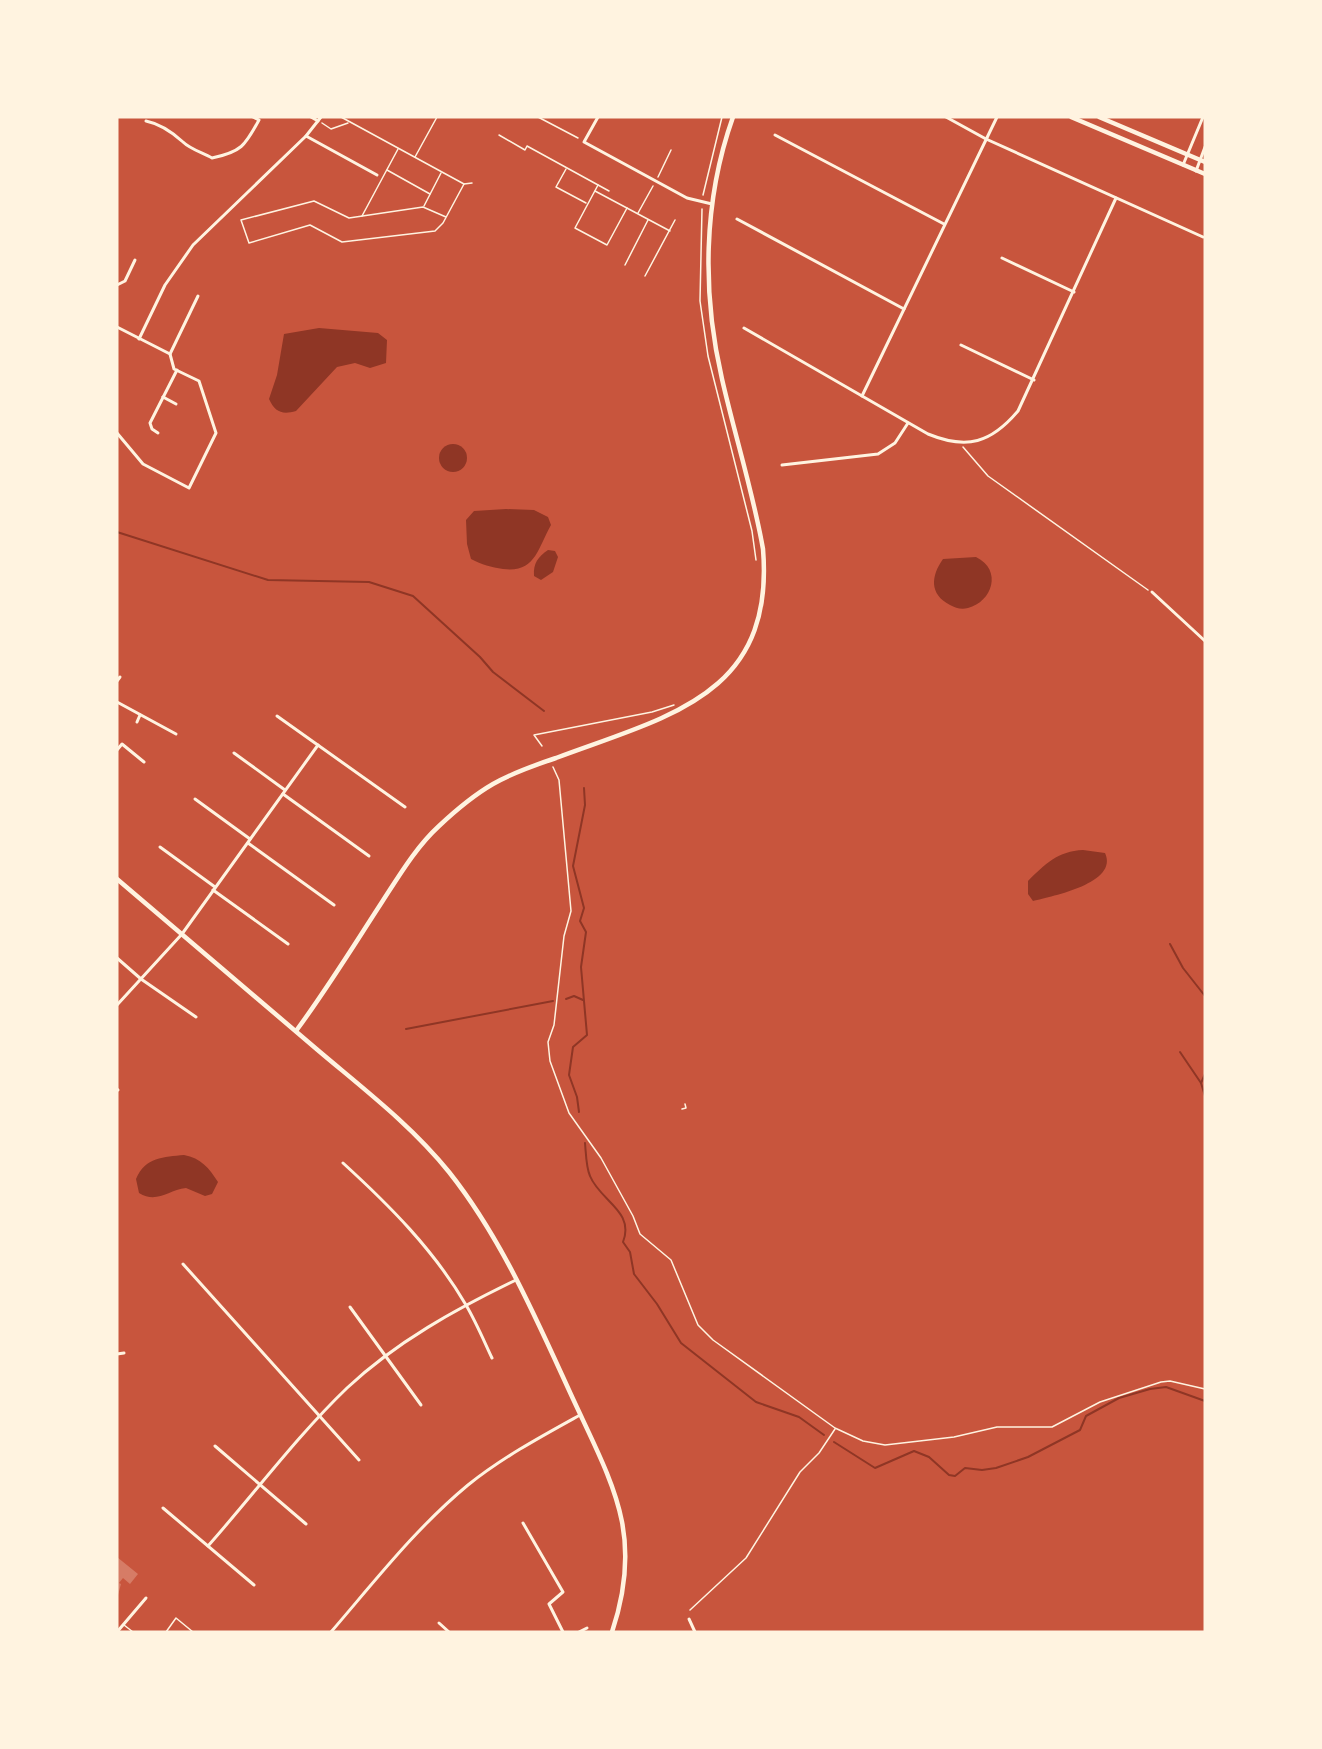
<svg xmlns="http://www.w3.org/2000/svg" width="1322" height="1749" viewBox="0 0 1322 1749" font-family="Manrope,sans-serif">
	<rect width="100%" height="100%" fill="#c8553d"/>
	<g fill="#8f3625">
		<path d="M 319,328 L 378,333 L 387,340 L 386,363 L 370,368 L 355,363 L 337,367 L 296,411 C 282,415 275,412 269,399 L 277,375 L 284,334 Z"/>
		<circle cx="453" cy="458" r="14"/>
		<path d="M 506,509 L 534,510 L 548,517 L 551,525 C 537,550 535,573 503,569 C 491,567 482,565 471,559 L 467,544 L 466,520 L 474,511 Z"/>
		<path d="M 548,550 L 555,551 L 558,557 L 553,572 L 541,580 L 534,576 C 533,563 538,557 548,550 Z"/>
		<path d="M 976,557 C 1003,570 992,602 968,608 C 961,610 956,608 950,605 C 929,594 931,576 943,559 Z"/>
		<path d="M 1083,850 L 1105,853 C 1119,883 1053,896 1033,901 L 1028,894 L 1028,881 C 1045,864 1058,851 1083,850 Z"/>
		<path d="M 184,1155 C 201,1158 209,1168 218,1182 L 212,1194 L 205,1196 L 186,1188 C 168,1190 157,1204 139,1193 L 136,1179 C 145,1157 164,1157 184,1155 Z"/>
	</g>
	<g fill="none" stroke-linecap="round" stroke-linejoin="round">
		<g stroke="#8f3625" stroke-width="2">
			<path d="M 117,532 L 268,580 L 369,582 L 413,596 L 480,657 L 493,672 L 544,711"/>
			<path d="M 1170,944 L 1183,968 L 1205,996"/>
			<path d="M 566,999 L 574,996 L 583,1000"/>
			<path d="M 406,1029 L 553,1001"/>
			<path d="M 1180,1052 L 1201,1083"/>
			<path d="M 1205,1074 L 1201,1083 L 1205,1096"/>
			<path d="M 579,1112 L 577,1097 L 569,1075 L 573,1047 L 587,1035 L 581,967 L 586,932 L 580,921 L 584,908 L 573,866 L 585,805 L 584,788"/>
			<path d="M 585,1143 C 586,1153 586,1167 590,1176 C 600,1201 635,1211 623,1242 L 630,1252 L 634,1274 L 657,1304 L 681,1343 L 756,1402 L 799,1417 L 824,1435"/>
			<path d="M 834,1442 L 875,1468 L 914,1451 L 929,1457 L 949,1475 L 955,1476 L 965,1468 L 982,1470 L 996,1468 L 1028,1457 L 1080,1430 L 1086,1416 L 1119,1398 L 1150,1389 L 1166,1387 L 1205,1401"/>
		</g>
	</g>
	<path fill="#d67c66" d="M 117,1557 L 138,1574 L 130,1584 L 123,1578 L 119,1583 L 121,1584 L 118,1595 Z"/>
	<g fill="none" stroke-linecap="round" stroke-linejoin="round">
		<g stroke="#fff3e0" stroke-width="1.5">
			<path d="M 341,117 L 464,184 L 472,183"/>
			<path d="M 538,117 L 578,138"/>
			<path d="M 322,123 L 331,129 L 348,123"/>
			<path d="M 499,135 L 525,150 L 527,146 L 609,191"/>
			<path d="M 415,157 L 437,117"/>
			<path d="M 566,169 L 556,187 L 586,203"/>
			<path d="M 387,170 L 430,194"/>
			<path d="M 658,177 L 671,150"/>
			<path d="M 598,185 L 575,228 L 607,245 L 627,208"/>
			<path d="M 595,191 L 670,231"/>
			<path d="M 703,195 L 722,117"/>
			<path d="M 424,206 L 441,173"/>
			<path d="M 702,209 L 700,301 L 708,356 L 752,531 L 756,560"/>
			<path d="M 638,213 L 653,186"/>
			<path d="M 362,216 L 398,149"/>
			<path d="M 446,217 L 423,207 L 349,218 L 314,201 L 241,220 L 249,243 L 310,225 L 342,242 L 435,231 L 443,223 L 464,184"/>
			<path d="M 625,265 L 648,220"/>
			<path d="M 645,276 L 675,220"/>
			<path d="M 963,447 L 988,476 L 1148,590"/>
			<path d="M 542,746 L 534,735 L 652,712 L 674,705"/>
			<path d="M 553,767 L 559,780 L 571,911 L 564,936 L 554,1025 L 548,1042 L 550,1061 L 569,1113 L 601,1158 L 633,1216 L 640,1234 L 671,1260 L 698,1325 L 713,1340 L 835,1428 L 863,1441 L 885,1445 L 954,1437 L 997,1427 L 1052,1427 L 1100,1402 L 1161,1382 L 1170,1381 L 1205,1389"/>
			<path d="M 682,1109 L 686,1108 L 685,1104"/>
			<path d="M 690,1610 L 746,1558 L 800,1472 L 819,1453 L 835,1429"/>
		</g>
		<g stroke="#fff3e0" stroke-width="1.5">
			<path d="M 124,1625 L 133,1632"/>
			<path d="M 166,1632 L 176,1618 L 193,1632"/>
		</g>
		<g stroke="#fff3e0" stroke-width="3">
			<path d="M 311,117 L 318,121"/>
			<path d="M 321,117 L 306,136 L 377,175"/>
			<path d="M 598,117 L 584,142 L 687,198 L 712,204"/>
			<path d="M 946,117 L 986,139 L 1203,237"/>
			<path d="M 146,121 C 161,124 172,132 183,142 C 190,149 203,153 212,158 C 241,152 245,146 259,120 L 253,117"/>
			<path d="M 775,135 L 944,224"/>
			<path d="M 1183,165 L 1203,117"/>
			<path d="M 1196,171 L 1205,147"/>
			<path d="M 737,219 L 904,309"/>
			<path d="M 1002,258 L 1074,292"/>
			<path d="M 117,285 L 125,281 L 135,260"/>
			<path d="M 117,327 L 170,354 L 174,369 L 199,381 L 216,433 L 189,488 L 143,464 L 117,433"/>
			<path d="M 744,328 L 928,434 C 967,450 991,443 1018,411 L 1116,198"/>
			<path d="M 139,339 L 165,285 L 193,245 L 306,136"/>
			<path d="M 961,345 L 1034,380"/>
			<path d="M 170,354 L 198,296"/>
			<path d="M 862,396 L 997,117"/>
			<path d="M 163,397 L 176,404"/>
			<path d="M 158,433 L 152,429 L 150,423 L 177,370"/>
			<path d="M 782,465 L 878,454 L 895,443 L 908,423"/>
			<path d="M 1152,592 L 1205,641"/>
			<path d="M 117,681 L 120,677"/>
			<path d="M 117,702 L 176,734"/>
			<path d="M 277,716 L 405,807"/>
			<path d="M 137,722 L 140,715"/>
			<path d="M 117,750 L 122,744 L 144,762"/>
			<path d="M 234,753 L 285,790"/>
			<path d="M 283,794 L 369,856"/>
			<path d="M 195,799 L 250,839"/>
			<path d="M 248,843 L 334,905"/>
			<path d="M 160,847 L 215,887"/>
			<path d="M 213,890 L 288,944"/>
			<path d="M 117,958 L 141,979 L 196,1017"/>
			<path d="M 117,1005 L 182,934 L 318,745"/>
			<path d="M 117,1089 L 118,1090"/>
			<path d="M 343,1163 C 389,1205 434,1250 466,1305 C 476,1322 484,1341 492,1358"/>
			<path d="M 183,1264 L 359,1460"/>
			<path d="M 350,1307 L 421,1405"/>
			<path d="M 117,1354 L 124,1353"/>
			<path d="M 215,1446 L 306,1524"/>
			<path d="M 163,1508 L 254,1585"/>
			<path d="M 523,1523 L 563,1592 L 549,1604 L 563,1632"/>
			<path d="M 208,1546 C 254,1494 297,1436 347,1388 C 396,1342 456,1309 516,1280"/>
			<path d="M 689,1619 L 695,1632"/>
			<path d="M 439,1623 L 449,1632"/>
			<path d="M 117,1632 L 146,1598"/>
			<path d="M 331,1632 C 375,1581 416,1528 468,1485 C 503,1457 542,1436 580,1415"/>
			<path d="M 579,1632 L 587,1628"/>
		</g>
		<g stroke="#fff3e0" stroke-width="4.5">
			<path d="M 1071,117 L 1205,174"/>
			<path d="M 1099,117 L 1205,162"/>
			<path d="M 117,879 C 185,937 252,994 320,1052 C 365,1090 412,1126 449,1172 C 503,1240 538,1323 574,1401 C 614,1487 644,1536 612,1632"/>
			<path d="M 296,1031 C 327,989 354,945 382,902 C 399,876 416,847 439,826 C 456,810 474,795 493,784 C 512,773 535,765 556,758 C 668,716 775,696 763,549 C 753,492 735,436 722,379 C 702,293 703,201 733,117"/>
		</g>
	</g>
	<rect width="1322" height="1749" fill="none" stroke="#fff3e0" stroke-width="237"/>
</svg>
